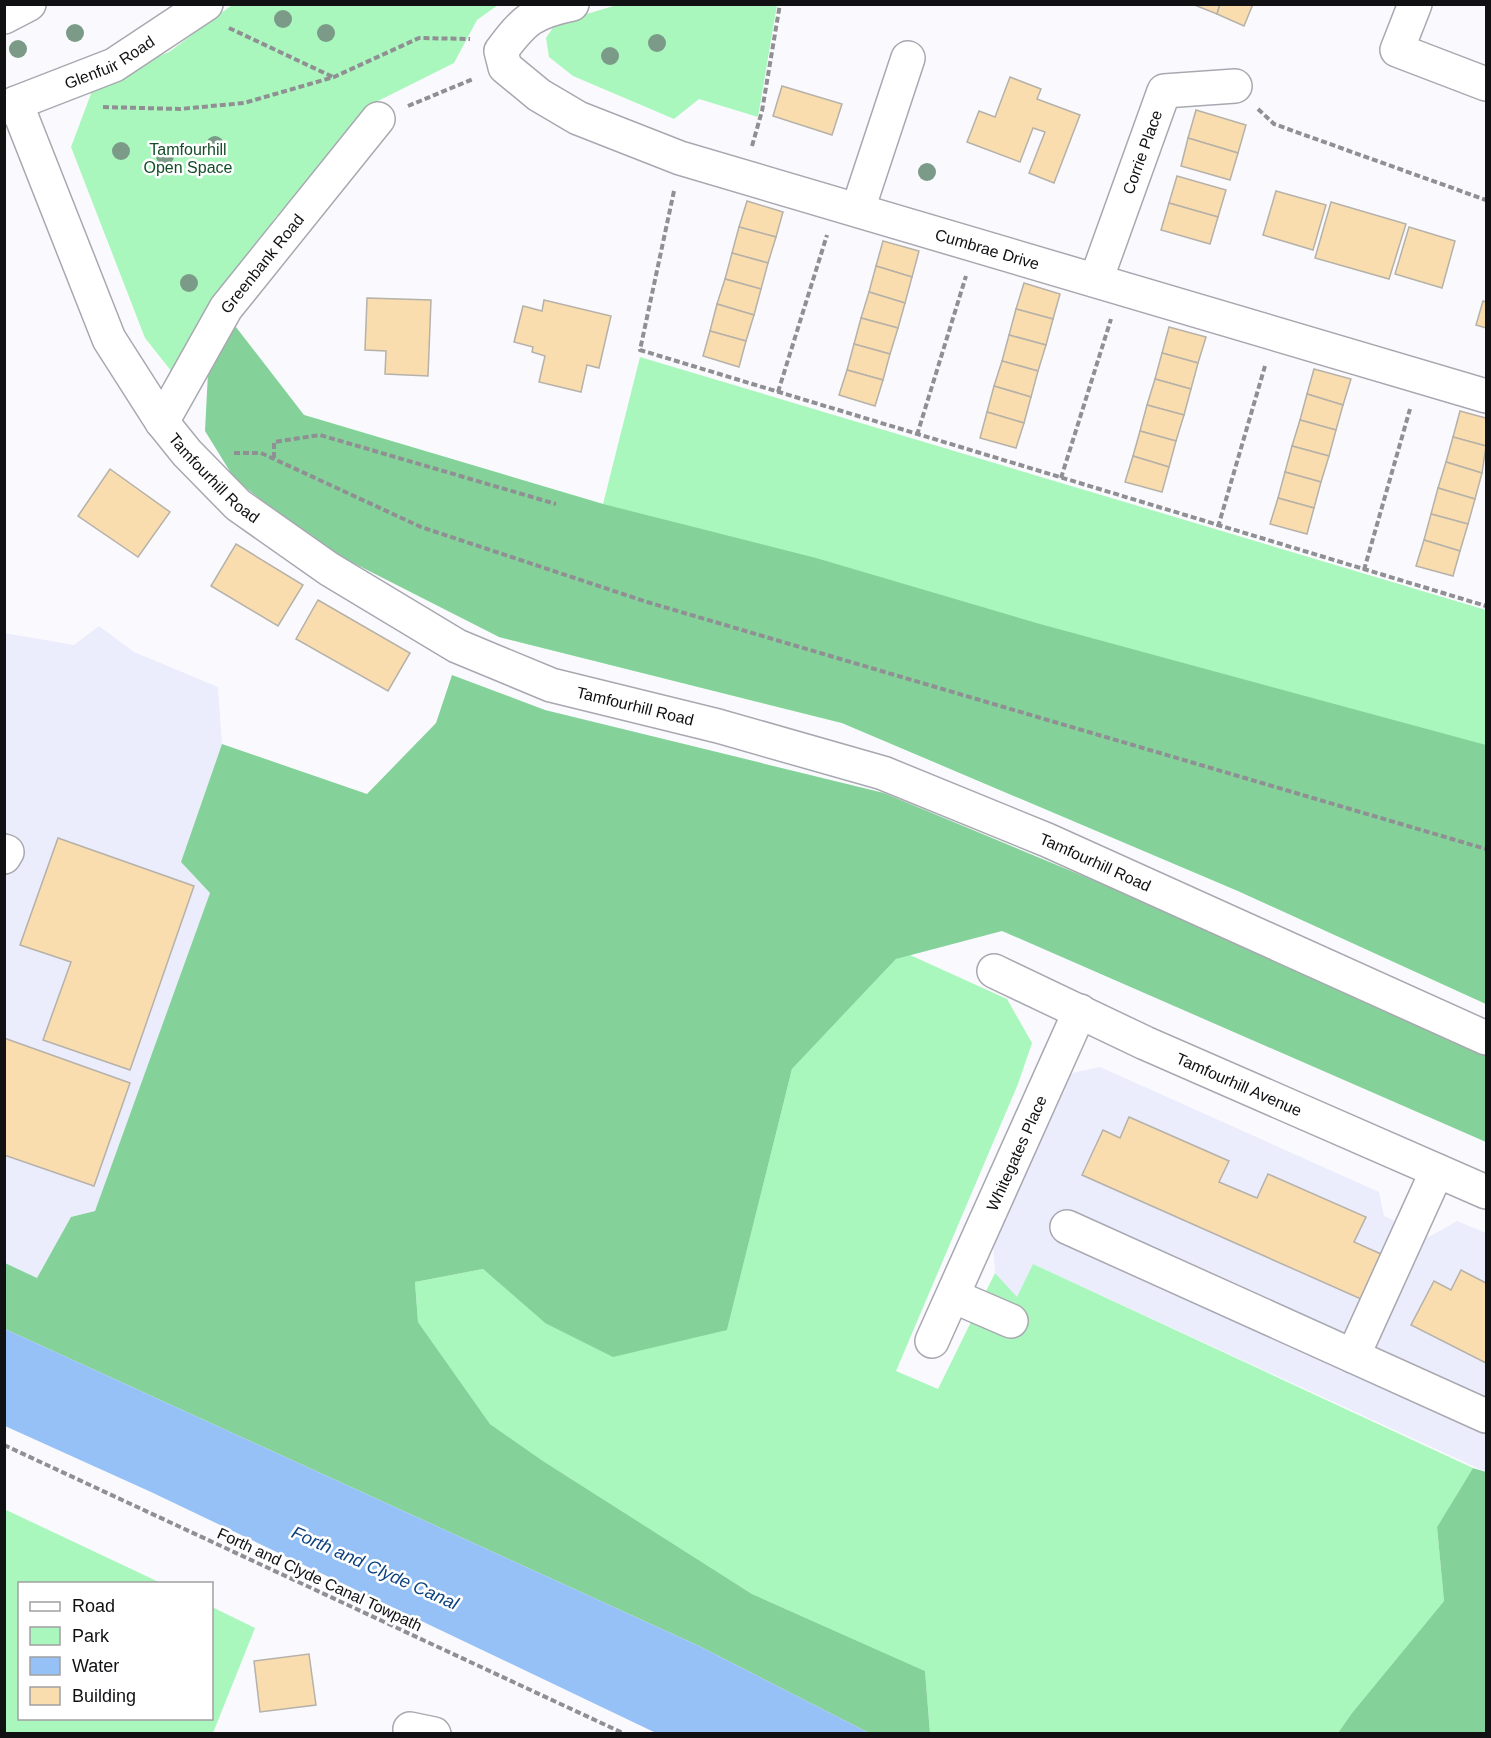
<svg xmlns="http://www.w3.org/2000/svg" width="1491" height="1738" viewBox="0 0 1491 1738" font-family="Arial,sans-serif">
	<rect width="100%" height="100%" fill="#fafafe"/>
	<g fill="#ebecfc">
		<path d="M 99,626 L 134,652 L 218,687 L 222,744 L 181,862 L 210,893 L 95,1211 L 71,1217 L 37,1278 L 5,1263 L 4,633 L 74,645 Z"/>
		<path d="M 1100,1067 L 1379,1192 L 1384,1216 L 1429,1237 L 1457,1221 L 1486,1233 L 1486,1472 L 1033,1264 L 1017,1298 L 995,1273 L 993,1244 L 1072,1073 Z"/>
	</g>
	<g fill="#a9f7bd">
		<path d="M 232,5 L 498,5 L 477,20 L 454,63 L 376,102 L 275,218 L 172,372 L 145,338 L 71,147 L 95,83 L 169,52 Z"/>
		<path d="M 617,5 L 777,5 L 758,117 L 699,99 L 674,119 L 573,76 L 549,57 L 546,38 L 556,23 Z"/>
		<path d="M 640,357 L 1486,610 L 1486,1004 L 1238,891 L 842,723 L 499,637 L 304,415 L 603,504 Z"/>
		<path d="M 910,955 L 1007,999 L 1032,1043 L 1018,1084 L 896,1371 L 938,1389 L 995,1273 L 1017,1297 L 1033,1264 L 1473,1468 L 1437,1527 L 1444,1601 L 1352,1713 L 1338,1733 L 930,1733 L 925,1671 L 752,1594 L 543,1461 L 490,1424 L 418,1322 L 415,1282 L 483,1269 L 545,1323 L 727,1330 L 792,1069 L 896,959 Z"/>
		<path d="M 4,1509 L 161,1583 L 20,1584 L 20,1718 L 212,1718 L 212,1607 L 255,1628 L 213,1733 L 5,1733 Z"/>
	</g>
	<g fill="#84d299">
		<path d="M 229,318 L 304,415 L 603,504 L 816,558 L 1040,624 L 1486,745 L 1486,1004 L 1238,891 L 842,723 L 499,637 L 314,543 L 234,478 L 205,431 L 208,372 Z"/>
		<path d="M 452,675 L 545,710 L 884,793 L 1196,923 L 1486,1054 L 1486,1142 L 1002,931 L 896,959 L 792,1069 L 727,1330 L 613,1357 L 545,1323 L 483,1269 L 415,1282 L 418,1322 L 490,1424 L 543,1461 L 752,1594 L 925,1671 L 930,1733 L 869,1733 L 699,1646 L 5,1329 L 5,1263 L 37,1278 L 71,1217 L 95,1211 L 210,893 L 181,862 L 222,744 L 367,794 L 436,723 Z"/>
		<path d="M 1473,1468 L 1486,1472 L 1486,1733 L 1338,1733 L 1352,1713 L 1444,1601 L 1437,1527 Z"/>
	</g>
	<path fill="#96c1f7" d="M 5,1329 L 699,1646 L 869,1733 L 656,1733 L 151,1492 L 5,1426 Z"/>
	<g fill="#f9ddaf" stroke="#b6b1a9" stroke-width="1.5">
		<path d="M 1192,4 L 1220,4 L 1217,14 Z"/>
		<path d="M 1220,4 L 1253,4 L 1244,26 L 1217,14 Z"/>
		<path d="M 1010,77 L 1041,89 L 1037,99 L 1080,115 L 1054,183 L 1029,173 L 1045,132 L 1033,128 L 1020,162 L 967,142 L 979,111 L 995,117 Z"/>
		<path d="M 782,86 L 842,104 L 832,135 L 773,116 Z"/>
		<path d="M 1196,110 L 1246,125 L 1238,153 L 1188,138 Z"/>
		<path d="M 1188,138 L 1238,153 L 1230,180 L 1181,166 Z"/>
		<path d="M 1177,176 L 1226,190 L 1218,217 L 1169,203 Z"/>
		<path d="M 1276,191 L 1326,205 L 1313,250 L 1263,235 Z"/>
		<path d="M 747,201 L 783,212 L 776,237 L 739,227 Z"/>
		<path d="M 1331,202 L 1406,224 L 1389,279 L 1315,258 Z"/>
		<path d="M 1169,203 L 1218,217 L 1210,244 L 1161,230 Z"/>
		<path d="M 739,227 L 776,237 L 768,263 L 732,253 Z"/>
		<path d="M 1409,227 L 1455,241 L 1442,288 L 1395,274 Z"/>
		<path d="M 883,241 L 919,251 L 912,277 L 876,266 Z"/>
		<path d="M 732,253 L 768,263 L 761,289 L 725,279 Z"/>
		<path d="M 876,266 L 912,277 L 905,303 L 869,292 Z"/>
		<path d="M 725,279 L 761,289 L 754,315 L 717,304 Z"/>
		<path d="M 1024,283 L 1060,294 L 1053,319 L 1016,309 Z"/>
		<path d="M 869,292 L 905,303 L 898,328 L 861,318 Z"/>
		<path d="M 367,298 L 431,300 L 428,376 L 385,374 L 386,351 L 365,350 Z"/>
		<path d="M 544,300 L 611,316 L 599,368 L 587,365 L 581,392 L 539,382 L 545,356 L 532,352 L 533,347 L 514,342 L 523,306 L 542,311 Z"/>
		<path d="M 1483,301 L 1486,302 L 1486,328 L 1476,325 Z"/>
		<path d="M 717,304 L 754,315 L 746,341 L 710,331 Z"/>
		<path d="M 1016,309 L 1053,319 L 1046,345 L 1009,335 Z"/>
		<path d="M 861,318 L 898,328 L 890,354 L 854,344 Z"/>
		<path d="M 1169,327 L 1206,337 L 1198,363 L 1162,353 Z"/>
		<path d="M 710,331 L 746,341 L 739,367 L 703,356 Z"/>
		<path d="M 1009,335 L 1046,345 L 1038,371 L 1002,361 Z"/>
		<path d="M 854,344 L 890,354 L 883,380 L 847,370 Z"/>
		<path d="M 1162,353 L 1198,363 L 1191,389 L 1155,379 Z"/>
		<path d="M 1002,361 L 1038,371 L 1031,397 L 994,386 Z"/>
		<path d="M 1314,369 L 1351,379 L 1343,405 L 1307,394 Z"/>
		<path d="M 847,370 L 883,380 L 875,406 L 839,395 Z"/>
		<path d="M 1155,379 L 1191,389 L 1184,415 L 1147,405 Z"/>
		<path d="M 994,386 L 1031,397 L 1024,423 L 987,412 Z"/>
		<path d="M 1307,394 L 1343,405 L 1336,430 L 1300,420 Z"/>
		<path d="M 1147,405 L 1184,415 L 1176,441 L 1140,431 Z"/>
		<path d="M 1460,411 L 1486,418 L 1486,446 L 1453,437 Z"/>
		<path d="M 987,412 L 1024,423 L 1016,448 L 980,438 Z"/>
		<path d="M 1300,420 L 1336,430 L 1329,456 L 1292,446 Z"/>
		<path d="M 1140,431 L 1176,441 L 1169,467 L 1133,456 Z"/>
		<path d="M 1453,437 L 1486,446 L 1482,473 L 1446,462 Z"/>
		<path d="M 1292,446 L 1329,456 L 1321,482 L 1285,472 Z"/>
		<path d="M 1133,456 L 1169,467 L 1162,492 L 1125,482 Z"/>
		<path d="M 1446,462 L 1482,473 L 1475,499 L 1438,488 Z"/>
		<path d="M 110,469 L 170,512 L 138,557 L 78,516 Z"/>
		<path d="M 1285,472 L 1321,482 L 1314,508 L 1278,498 Z"/>
		<path d="M 1438,488 L 1475,499 L 1468,524 L 1431,514 Z"/>
		<path d="M 1278,498 L 1314,508 L 1307,534 L 1270,524 Z"/>
		<path d="M 1431,514 L 1468,524 L 1460,551 L 1424,540 Z"/>
		<path d="M 1424,540 L 1460,551 L 1453,576 L 1416,566 Z"/>
		<path d="M 236,544 L 303,585 L 278,626 L 211,586 Z"/>
		<path d="M 318,600 L 410,653 L 388,691 L 296,639 Z"/>
		<path d="M 58,838 L 194,886 L 130,1070 L 43,1040 L 71,962 L 20,945 Z"/>
		<path d="M 4,1038 L 130,1083 L 94,1186 L 4,1155 Z"/>
		<path d="M 1129,1117 L 1229,1161 L 1219,1182 L 1257,1198 L 1268,1174 L 1366,1217 L 1354,1242 L 1381,1254 L 1361,1299 L 1082,1175 L 1103,1130 L 1120,1138 Z"/>
		<path d="M 1461,1270 L 1486,1283 L 1486,1363 L 1411,1325 L 1434,1281 L 1451,1290 Z"/>
		<path d="M 309,1654 L 316,1705 L 260,1712 L 254,1661 Z"/>
	</g>
	<g fill="none" stroke-linecap="round" stroke-linejoin="round">
		<g stroke="#a8a8b1" stroke-width="36">
			<g id="minor">
				<path id="s1" d="M 572,4 C 533,12 524,20 501,51 L 505,67 L 539,95 L 578,118 L 680,158 L 1486,396"/>
				<path d="M 1415,4 L 1397,50 L 1486,84"/>
				<path d="M 4,17 L 29,4"/>
				<path id="s2" d="M 16,103 L 114,65 L 206,4"/>
				<path d="M 858,209 L 908,58"/>
				<path id="s3" d="M 1096,280 L 1164,91 L 1235,86"/>
				<path id="s4" d="M 162,422 L 226,308 L 378,119"/>
				<path d="M 4,851 L 7,852 L 4,857"/>
				<path id="s5" d="M 994,971 L 1145,1043 L 1486,1192"/>
				<path d="M 1067,1227 L 1486,1416"/>
				<path d="M 953,1296 L 1011,1321"/>
				<path id="s6" d="M 932,1341 L 1080,1011"/>
				<path d="M 1353,1356 L 1437,1171"/>
				<path d="M 410,1729 L 434,1734"/>
			</g>
		</g>
		<g stroke="#a8a8b1" stroke-width="36">
			<g id="major">
				<path id="s7" d="M 4,108 L 16,103 L 109,339 L 162,422 L 187,453 L 238,505 L 329,569 L 457,646 L 551,685 L 718,726 L 883,773 L 1047,840 L 1486,1038"/>
			</g>
		</g>
		<g stroke="#909094" stroke-width="4" stroke-dasharray="6 3" stroke-linecap="butt">
			<path d="M 229,28 L 333,77"/>
			<path d="M 408,106 L 473,79"/>
			<path d="M 103,107 L 180,109 L 244,103 L 334,77 L 419,38 L 470,39"/>
			<path d="M 1258,109 L 1274,124 L 1486,200"/>
			<path d="M 752,146 L 762,111 L 780,4"/>
			<path d="M 674,191 L 640,350 L 1486,606"/>
			<path d="M 778,392 L 827,235"/>
			<path d="M 917,435 L 966,276"/>
			<path d="M 234,453 L 261,453 L 421,527 L 647,602 L 1486,849"/>
			<path d="M 274,458 L 274,442 L 320,435 L 556,504"/>
			<path d="M 1061,478 L 1111,319"/>
			<path d="M 1218,527 L 1265,366"/>
			<path d="M 1364,570 L 1410,409"/>
			<path d="M 4,1445 L 625,1734"/>
		</g>
		<use href="#minor" stroke="#fff" stroke-width="33"/>
		<use href="#major" stroke="#fff" stroke-width="33"/>
	</g>
	<g fill="#7b9b88">
		<circle cx="283" cy="19" r="9"/>
		<circle cx="75" cy="33" r="9"/>
		<circle cx="326" cy="33" r="9"/>
		<circle cx="657" cy="43" r="9"/>
		<circle cx="18" cy="49" r="9"/>
		<circle cx="610" cy="56" r="9"/>
		<circle cx="215" cy="145" r="9"/>
		<circle cx="121" cy="151" r="9"/>
		<circle cx="165" cy="156" r="9"/>
		<circle cx="927" cy="172" r="9"/>
		<circle cx="189" cy="283" r="9"/>
	</g>
	<g text-anchor="middle" stroke-width="5" stroke-linejoin="round" paint-order="stroke">
		<g font-size="16" fill="#111114" stroke="#fff">
			<text dy="6" stroke="none"><textPath href="#s2" startOffset="102">Glenfuir Road</textPath></text>
			<text dy="6" stroke="none"><textPath href="#s3" startOffset="136">Corrie Place</textPath></text>
			<text dy="6" stroke="none"><textPath href="#s1" startOffset="624">Cumbrae Drive</textPath></text>
			<text dy="6" stroke="none"><textPath href="#s4" startOffset="188">Greenbank Road</textPath></text>
			<text dy="6" stroke="none"><textPath href="#s7" startOffset="442">Tamfourhill Road</textPath></text>
			<text dy="6" stroke="none"><textPath href="#s7" startOffset="927">Tamfourhill Road</textPath></text>
			<text dy="6" stroke="none"><textPath href="#s7" startOffset="1414">Tamfourhill Road</textPath></text>
			<text dy="6" stroke="none"><textPath href="#s5" startOffset="270">Tamfourhill Avenue</textPath></text>
			<text dy="6" stroke="none"><textPath href="#s6" startOffset="206">Whitegates Place</textPath></text>
			<text transform="translate(320 1579) rotate(25)" y="6">Forth and Clyde Canal Towpath</text>
		</g>
		<g font-size="16" fill="#134d28" stroke="#fff">
			<text x="188" y="155">Tamfourhill<tspan x="188" dy="18">Open Space</tspan></text>
		</g>
		<g font-size="18" font-style="italic" fill="#0d437e" stroke="#fff">
			<text transform="translate(375 1568) rotate(24)" y="6">Forth and Clyde Canal</text>
		</g>
	</g>
	<rect width="1491" height="1738" fill="none" stroke="#111114" stroke-width="12"/>
	<rect x="18" y="1582" width="195" height="138" fill="#ffffff" stroke="#a0a0a1" stroke-width="1.5"/>
	<rect x="30" y="1602" width="30" height="9" fill="#ffffff" stroke="#a0a0a1" stroke-width="1.5"/>
	<text x="72" y="1612" font-size="18" fill="#111114">Road</text>
	<rect x="30" y="1627" width="30" height="18" fill="#a9f7bd" stroke="#a0a0a1" stroke-width="1.5"/>
	<text x="72" y="1642" font-size="18" fill="#111114">Park</text>
	<rect x="30" y="1657" width="30" height="18" fill="#96c1f7" stroke="#a0a0a1" stroke-width="1.5"/>
	<text x="72" y="1672" font-size="18" fill="#111114">Water</text>
	<rect x="30" y="1687" width="30" height="18" fill="#f9ddaf" stroke="#a0a0a1" stroke-width="1.5"/>
	<text x="72" y="1702" font-size="18" fill="#111114">Building</text>
</svg>
